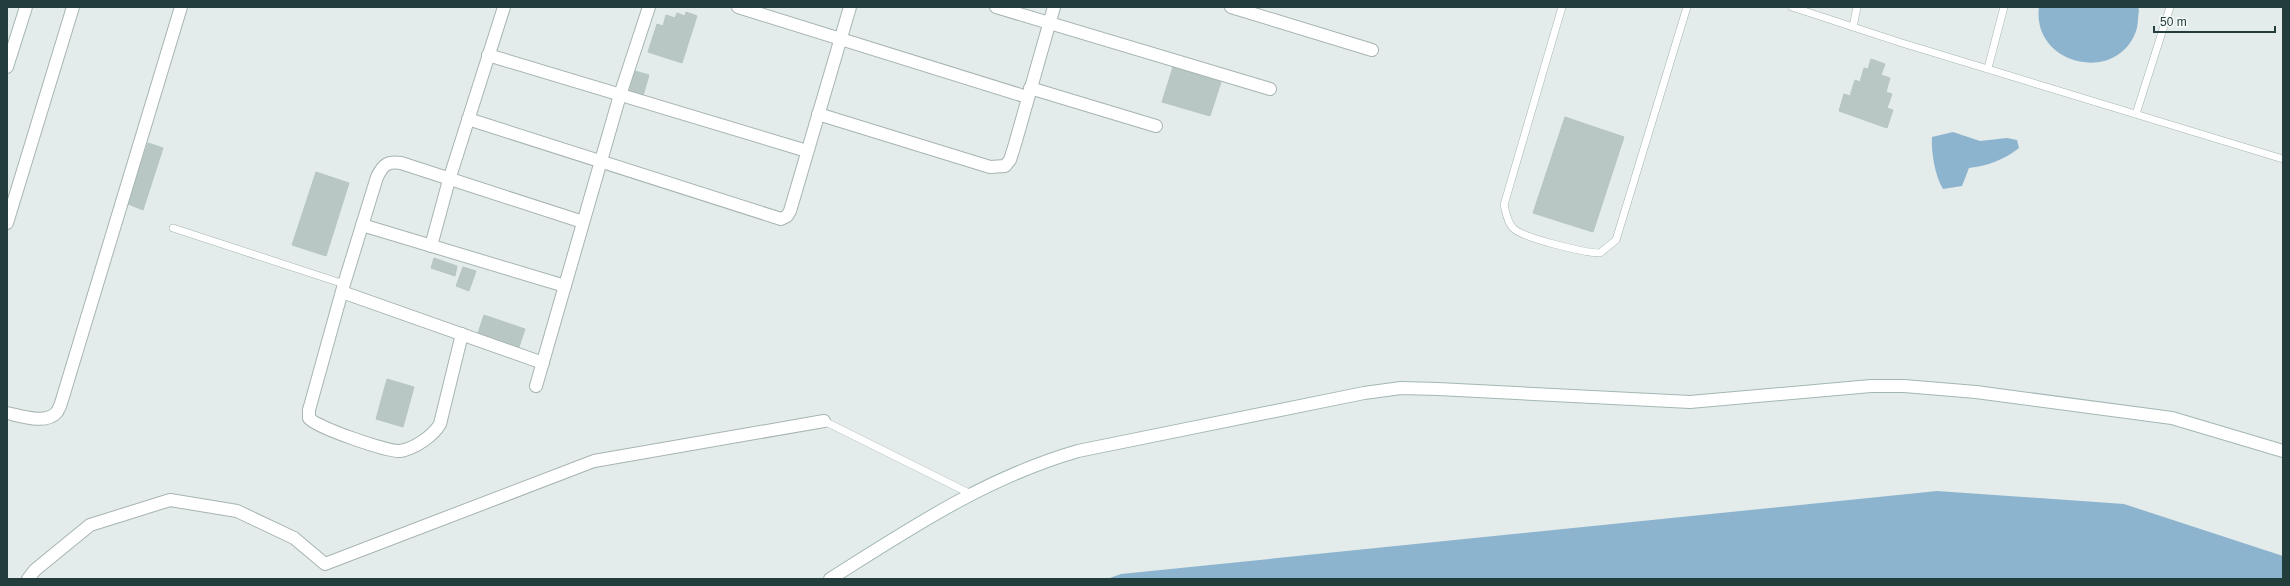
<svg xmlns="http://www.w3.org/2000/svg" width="2290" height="586" viewBox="0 0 2290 586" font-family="Helvetica,sans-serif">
	<rect width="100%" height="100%" fill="#e3ecea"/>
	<g fill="#8db4cf">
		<path d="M 2039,7 L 2138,7 L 2139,10 C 2138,16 2138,23 2137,28 C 2120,86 2031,66 2039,7 Z"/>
		<path d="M 1953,132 L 1980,141 L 2007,138 L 2017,140 L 2019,148 C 2004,160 1987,166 1969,168 L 1962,186 L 1943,189 C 1935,176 1931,152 1932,137 Z"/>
		<path d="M 1937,491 L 2124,504 L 2283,556 L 2283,579 L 1107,579 L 1121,574 Z"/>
	</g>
	<g fill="#b8c7c4" stroke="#b6c6c3">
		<path d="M 686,12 L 697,16 L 682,63 L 648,52 L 657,24 L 663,26 L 666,15 L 675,18 L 677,13 L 685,16 Z"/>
		<path d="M 1871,59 L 1885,64 L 1881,75 L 1890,78 L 1886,92 L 1892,94 L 1887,108 L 1893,110 L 1887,128 L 1839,111 L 1844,94 L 1850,96 L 1855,80 L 1860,82 L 1864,68 L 1868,69 Z"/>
		<path d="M 1173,67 L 1221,82 L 1210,116 L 1162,102 Z"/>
		<path d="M 635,71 L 649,75 L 643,96 L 629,93 Z"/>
		<path d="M 1565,117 L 1624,137 L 1593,232 L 1533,213 Z"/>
		<path d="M 148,143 L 163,148 L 143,210 L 128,204 Z"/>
		<path d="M 316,172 L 349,183 L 326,256 L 292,245 Z"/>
		<path d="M 434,258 L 457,266 L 455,276 L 431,268 Z"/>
		<path d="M 463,267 L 476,271 L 469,291 L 456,286 Z"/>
		<path d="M 484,315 L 525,329 L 518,350 L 477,336 Z"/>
		<path d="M 387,379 L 414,387 L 403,427 L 376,419 Z"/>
	</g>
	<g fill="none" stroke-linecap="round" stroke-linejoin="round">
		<g stroke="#a6b4b2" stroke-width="8">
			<g id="lane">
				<path d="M 1562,7 L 1504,205 C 1506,212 1507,222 1513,228 C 1522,238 1586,253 1600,253 L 1616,240 L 1687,7"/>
				<path d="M 1792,7 L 1902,43 L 2283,159"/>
				<path d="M 1853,27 L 1857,7"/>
				<path d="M 1988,68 L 2004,7"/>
				<path d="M 2136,114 L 2170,7"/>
				<path d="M 173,228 L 344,284"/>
				<path d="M 824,421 L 971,494"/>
			</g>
		</g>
		<g stroke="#a6b4b2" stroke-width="14">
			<g id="street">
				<path d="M 738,7 L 1027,97"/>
				<path d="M 996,7 L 1270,89"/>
				<path d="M 1231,7 L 1372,50"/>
				<path d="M 488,55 L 807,151"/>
				<path d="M 1030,88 L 1156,126"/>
				<path d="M 818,114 L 990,167 L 1005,166 L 1010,160 L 1015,144 L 1054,7"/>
				<path d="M 468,119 L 781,219 L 787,216 L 790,211 L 850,7"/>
				<path d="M 7,223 L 73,7"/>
				<path d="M 362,225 L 565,286"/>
				<path d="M 431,246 L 449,180 L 504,7"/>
				<path d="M 342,292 L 543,363"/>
				<path d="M 462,334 L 440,424 C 433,436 414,449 400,451 C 388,452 315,427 309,418 L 309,410 L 344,284 L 377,177 C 383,165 387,161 401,163 L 583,222"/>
				<path d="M 536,386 L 620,95 L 649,7"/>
				<path d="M 7,413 C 21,416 46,425 57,412 C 59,409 61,404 62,400 L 181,7"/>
				<path d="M 28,579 L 35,570 L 90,525 L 170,500 L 237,511 L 294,538 L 325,564 L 594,461 L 824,421"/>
			</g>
		</g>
		<g stroke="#a2b7b5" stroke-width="14">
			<g id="secondary">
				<path d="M 7,67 L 26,7"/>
				<path d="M 830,579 C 911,528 985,478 1078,451 L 1364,393 L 1401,388 L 1438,389 L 1690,402 L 1871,386 L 1904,386 L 1976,392 L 2172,418 L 2283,451"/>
			</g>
		</g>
		<use href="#lane" stroke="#fff" stroke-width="7"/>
		<use href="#street" stroke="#fff" stroke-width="12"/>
		<use href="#secondary" stroke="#fff" stroke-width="12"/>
	</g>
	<rect width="2290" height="586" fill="none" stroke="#233d3c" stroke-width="16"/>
	<path d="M2154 26v6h121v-6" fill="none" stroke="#233d3c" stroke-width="2"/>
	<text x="2160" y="26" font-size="12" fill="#233d3c" stroke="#f3f9f7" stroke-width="3" paint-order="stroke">50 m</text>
</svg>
